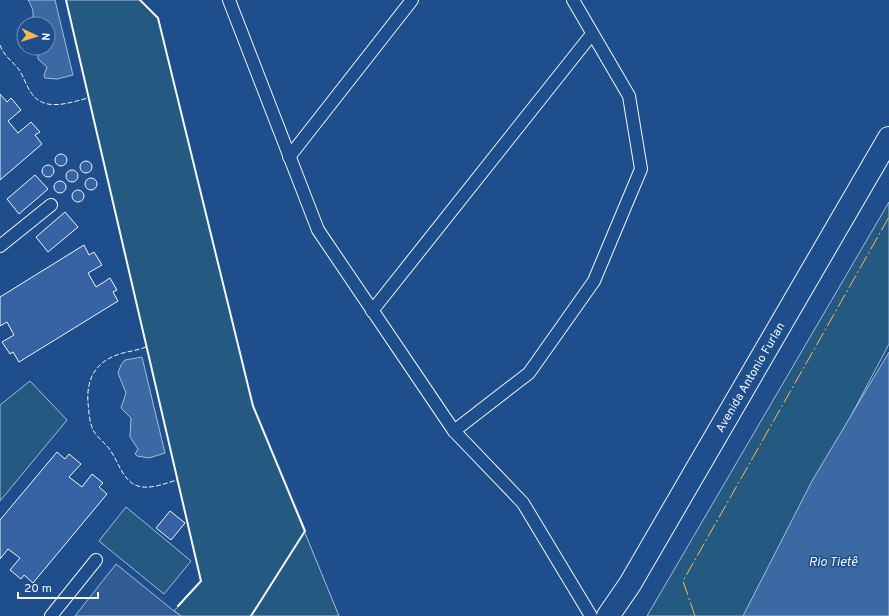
<svg xmlns="http://www.w3.org/2000/svg" width="889" height="616" viewBox="0 0 889 616" font-family="Overpass,sans-serif">
	<rect width="100%" height="100%" fill="#1f4e8c"/>
	<g fill="#245a82" stroke="#a8bbd7">
		<path d="M 66,0 L 140,0 L 158,18 L 253,406 L 339,616 L 181,616 L 174,611 L 201,581 Z"/>
		<path d="M 889,202 L 889,344 L 745,616 L 647,616 Z"/>
		<path d="M 30,381 L 67,420 L 0,501 L 0,405 Z"/>
		<path d="M 126,507 L 191,561 L 164,594 L 99,541 Z"/>
	</g>
	<path fill="#305b95" stroke="#a8bbd7" d="M 116,564 L 174,611 L 181,616 L 75,616 Z"/>
	<g fill="#3b69a3" stroke="#a8bbd7">
		<path d="M 28,0 L 55,0 L 73,75 L 57,79 L 45,78 L 44,75 L 47,67 L 38,59 L 38,48 L 48,48 L 48,24 L 31,24 C 35,14 33,8 28,0 Z"/>
		<path d="M 889,352 L 889,616 L 743,616 L 812,481 Z"/>
		<path d="M 142,357 L 165,453 L 149,458 L 137,456 L 135,454 L 138,449 L 130,437 L 131,418 L 121,408 L 126,393 L 118,373 L 121,365 L 125,360 Z"/>
	</g>
	<g fill="#3563a3" stroke="#f2f6ff">
		<path d="M 0,94 L 7,102 L 11,98 L 21,110 L 8,121 L 18,133 L 31,122 L 40,132 L 35,135 L 42,144 L 0,180 Z"/>
		<circle cx="61" cy="160" r="6"/>
		<circle cx="86" cy="167" r="6"/>
		<circle cx="48" cy="171" r="6"/>
		<circle cx="72" cy="176" r="6"/>
		<path d="M 35,175 L 48,189 L 19,214 L 7,199 Z"/>
		<circle cx="91" cy="184" r="6"/>
		<circle cx="60" cy="187" r="6"/>
		<circle cx="78" cy="196" r="6"/>
		<path d="M 65,212 L 78,227 L 48,252 L 36,237 Z"/>
		<path d="M 84,245 L 89,255 L 94,252 L 102,265 L 88,273 L 96,287 L 110,278 L 117,290 L 113,292 L 118,301 L 19,362 L 13,352 L 10,354 L 2,342 L 14,335 L 7,322 L 0,326 L 0,297 Z"/>
		<path d="M 57,452 L 65,459 L 69,454 L 81,464 L 69,477 L 82,487 L 92,474 L 103,483 L 99,487 L 107,494 L 33,583 L 24,575 L 21,579 L 10,570 L 20,558 L 8,549 L 0,559 L 0,520 Z"/>
		<path d="M 170,511 L 185,523 L 171,540 L 156,528 Z"/>
	</g>
	<g fill="none" stroke-linecap="round" stroke-linejoin="round">
		<g stroke="#f2f6ff" stroke-width="14">
			<g id="lane">
				<path d="M 229,0 L 318,230 L 454,431 L 523,503 L 591,616"/>
				<path d="M 289,157 L 412,0"/>
				<path d="M 0,246 L 51,205"/>
				<path d="M 372,311 L 592,34"/>
				<path d="M 454,431 L 529,373 L 594,281 L 641,169 L 629,96 L 573,0"/>
				<path d="M 51,616 L 96,560"/>
			</g>
		</g>
		<g stroke="#f2f6ff" stroke-width="24">
			<g id="secondary">
				<path id="s1" d="M 608,616 L 630,584 L 889,138"/>
			</g>
		</g>
		<use href="#lane" stroke="#1f4e8c" stroke-width="12"/>
		<use href="#secondary" stroke="#1f4e8c" stroke-width="22"/>
		<g stroke="#f2f6ff" stroke-width="1" stroke-dasharray="5 2" stroke-linecap="butt">
			<path d="M 0,45 C 4,57 14,62 20,71 C 24,78 26,85 30,91 C 43,113 68,103 88,98"/>
			<path d="M 146,347 C 139,350 130,351 123,353 C 97,360 86,377 88,403 C 89,411 89,421 93,430 C 98,439 107,444 112,453 C 119,464 124,482 138,486 C 150,490 166,483 177,480"/>
		</g>
		<g stroke="#f2f6ff" stroke-width="2">
			<path d="M 66,0 L 201,581 L 178,606"/>
			<path d="M 140,0 L 158,18 L 253,406 L 305,531 L 251,616"/>
		</g>
		<path stroke="#ffb74d" stroke-width="1" stroke-dasharray="14 3 2 3" stroke-linecap="butt" d="M 695,616 L 683,581 L 889,217"/>
	</g>
	<g text-anchor="middle" stroke-width="3" stroke-linejoin="round" paint-order="stroke">
		<g font-size="12" fill="#f2f6ff" stroke="#1f4e8c">
			<text dy="4" stroke="none"><textPath href="#s1" startOffset="278">Avenida Antonio Furlan</textPath></text>
		</g>
		<g font-size="13" font-style="italic" fill="#f2f6ff" stroke="#1f4e8c">
			<text x="833" y="566">Rio Tietê</text>
		</g>
	</g>
	<g transform="translate(36 36) rotate(94)"><circle r="19" fill="#1f4e8c" stroke="#7391ba"/>
	<path d="M0-3L7 15L0 10L-7 15Z" fill="#ffb74d"/>
	<text y="-6" font-size="11" font-weight="bold" text-anchor="middle" fill="#f2f6ff">N</text>
	</g>
	<path d="M18 592v6h80v-6" fill="none" stroke="#f2f6ff" stroke-width="2"/>
	<text x="24" y="592" font-size="12" fill="#f2f6ff" stroke="#1f4e8c" stroke-width="3" paint-order="stroke">20 m</text>
</svg>
